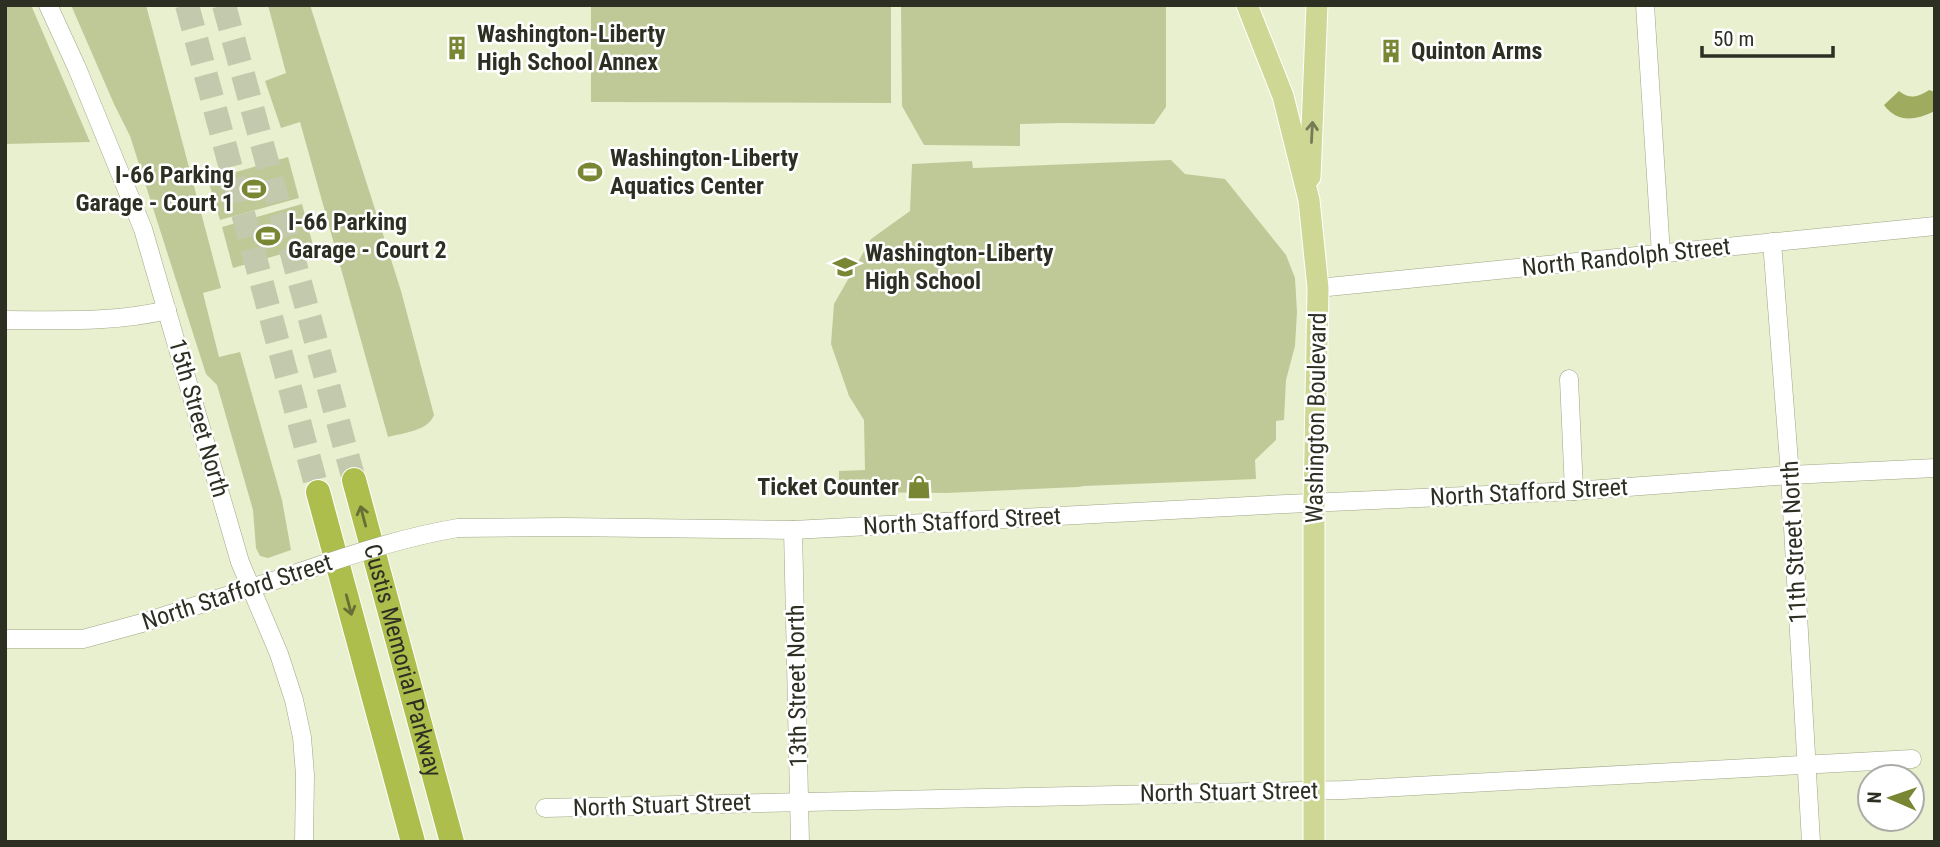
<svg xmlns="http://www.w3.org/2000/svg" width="1940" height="847" viewBox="0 0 1940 847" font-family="'Roboto Condensed',sans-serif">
	<rect width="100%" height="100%" fill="#e9f0cf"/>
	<g fill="#bfc998">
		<path d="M 5,5 L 31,5 L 90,142 L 5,144 Z"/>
		<path d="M 71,5 L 146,5 L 221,288 L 203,293 L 219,357 L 240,352 L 282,500 L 291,550 L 268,558 L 260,556 L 256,548 L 253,510 L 217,385 L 206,374 L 130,136 L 114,104 Z"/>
		<path d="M 268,5 L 310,5 L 401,291 L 434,415 C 428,431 403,433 388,437 L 300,122 L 281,128 L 265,81 L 286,73 Z"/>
		<path d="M 591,5 L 891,5 L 891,103 L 591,102 Z"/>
		<path d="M 901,5 L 1166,5 L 1166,107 L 1154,124 L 1062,123 L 1020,124 L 1020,146 L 924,145 L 902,106 Z"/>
		<path d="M 288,157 L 299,198 L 220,220 L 208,180 Z"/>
		<path d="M 1171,160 L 1185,174 L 1225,179 L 1286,255 L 1295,278 L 1297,312 L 1295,346 L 1286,380 L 1284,420 L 1276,421 L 1276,440 L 1255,460 L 1256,479 L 1084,486 L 1078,487 L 947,493 L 839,492 L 839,471 L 865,470 L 864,420 L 849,396 L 831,344 L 834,304 L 871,239 L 910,211 L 912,164 L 972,161 L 973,168 Z"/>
		<path d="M 302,204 L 313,245 L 233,268 L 222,227 Z"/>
	</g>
	<path fill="#9fac60" d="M 1929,90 L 1935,92 L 1935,111 C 1916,120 1898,124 1884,105 L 1899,91 C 1910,100 1918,97 1929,90 Z"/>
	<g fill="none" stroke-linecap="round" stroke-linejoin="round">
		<g stroke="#c3c9ad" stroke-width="24" stroke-dasharray="24 12" stroke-linecap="butt">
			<path d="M 187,5 L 318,492"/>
			<path d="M 224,5 L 354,480"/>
		</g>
		<g stroke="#9fa586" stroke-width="19">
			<g id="minor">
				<path d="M 48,5 L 77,68 L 143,229 L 240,562 L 279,654 L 294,700 L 302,737 L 305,775 L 304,842"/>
				<path d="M 1645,5 L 1661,254"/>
				<path d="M 1772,242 L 1790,475 L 1811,842"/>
				<path d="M 1318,288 L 1935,226"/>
				<path d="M 5,320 C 60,320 114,323 167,310"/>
				<path d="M 1569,379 L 1574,491"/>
				<path d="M 458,528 L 565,527 L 793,530 L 1286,504 L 1574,491 L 1790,475 L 1935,468"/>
				<path d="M 793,530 L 800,842"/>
				<path d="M 5,639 L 83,639 L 142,623 L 282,578"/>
				<path d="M 545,808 L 1343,790 L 1912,759"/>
			</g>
		</g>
		<g stroke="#fff" stroke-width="23">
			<g id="major">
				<path d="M 1247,5 L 1283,96 L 1309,200 L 1318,288 L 1314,503 L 1314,842"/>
				<path d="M 1310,177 L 1317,5"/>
			</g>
		</g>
		<g stroke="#fff" stroke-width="26">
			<g id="highway">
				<path id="s1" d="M 354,480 L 452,842"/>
				<path d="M 318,492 L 413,842"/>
			</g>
		</g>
		<use href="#minor" stroke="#fff" stroke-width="18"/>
		<use href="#major" stroke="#ced894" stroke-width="21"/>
		<use href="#highway" stroke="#adbe4c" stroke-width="24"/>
		<g stroke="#9fa586" stroke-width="19" stroke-linecap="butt">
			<path id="minor-bridge" d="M 282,578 C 340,559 397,538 458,528"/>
		</g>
		<use href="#minor-bridge" stroke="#fff" stroke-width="18"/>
	</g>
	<defs><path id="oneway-shaft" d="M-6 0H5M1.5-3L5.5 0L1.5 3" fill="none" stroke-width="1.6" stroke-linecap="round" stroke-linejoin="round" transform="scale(1.75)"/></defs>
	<use stroke="#757b56" href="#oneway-shaft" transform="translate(1312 132) rotate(-87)"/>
	<g stroke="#676f35">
		<use href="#oneway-shaft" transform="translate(363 516) rotate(-105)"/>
		<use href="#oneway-shaft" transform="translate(349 605) rotate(75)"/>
	</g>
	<defs>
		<g id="building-bare" transform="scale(1.89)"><path d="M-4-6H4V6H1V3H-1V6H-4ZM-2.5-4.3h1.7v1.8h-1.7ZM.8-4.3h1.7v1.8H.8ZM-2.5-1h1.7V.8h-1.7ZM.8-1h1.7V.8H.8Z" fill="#798633" stroke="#fff" stroke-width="2.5" paint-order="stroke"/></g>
		<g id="stadium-bare" transform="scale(1.89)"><path d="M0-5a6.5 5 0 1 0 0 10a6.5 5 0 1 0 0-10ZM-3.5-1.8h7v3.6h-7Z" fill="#798633" stroke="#fff" stroke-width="2.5" paint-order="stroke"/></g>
		<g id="school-bare" transform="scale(1.89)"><path d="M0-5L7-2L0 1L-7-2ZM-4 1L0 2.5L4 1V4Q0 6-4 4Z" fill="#798633" stroke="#fff" stroke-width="2.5" paint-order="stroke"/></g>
		<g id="shop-bare" transform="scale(1.89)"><path d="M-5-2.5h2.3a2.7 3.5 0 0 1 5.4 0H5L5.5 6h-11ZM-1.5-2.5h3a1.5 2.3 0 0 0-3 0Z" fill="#798633" stroke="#fff" stroke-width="2.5" paint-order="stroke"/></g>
	</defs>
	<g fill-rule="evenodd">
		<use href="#building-bare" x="457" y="48"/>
		<use href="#building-bare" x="1391" y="51"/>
		<use href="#stadium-bare" x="590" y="172"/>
		<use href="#stadium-bare" x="254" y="189"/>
		<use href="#stadium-bare" x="268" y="236"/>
		<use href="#school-bare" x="845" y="267"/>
		<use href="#shop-bare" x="919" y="487"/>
	</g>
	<g text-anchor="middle" stroke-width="5" stroke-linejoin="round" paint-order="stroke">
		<g font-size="24" font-weight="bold" fill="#2d2f23" stroke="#fff" text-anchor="start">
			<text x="477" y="42">Washington-Liberty<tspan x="477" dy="28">High School Annex</tspan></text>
			<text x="1411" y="59">Quinton Arms</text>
			<text x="610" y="166">Washington-Liberty<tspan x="610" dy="28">Aquatics Center</tspan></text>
			<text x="234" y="183" text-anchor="end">I-66 Parking<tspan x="234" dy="28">Garage - Court 1</tspan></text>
			<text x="288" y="230">I-66 Parking<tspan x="288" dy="28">Garage - Court 2</tspan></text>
			<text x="865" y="261">Washington-Liberty<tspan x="865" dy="28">High School</tspan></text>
			<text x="899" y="495" text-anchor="end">Ticket Counter</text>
		</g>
		<g font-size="24" fill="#2d2f23" stroke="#fff">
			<text transform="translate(1626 257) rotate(-6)" y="8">North Randolph Street</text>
			<text transform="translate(199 418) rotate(74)" y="8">15th Street North</text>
			<text transform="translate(1316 418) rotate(-89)" y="8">Washington Boulevard</text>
			<text transform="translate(1529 492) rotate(-3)" y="8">North Stafford Street</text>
			<text transform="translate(962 521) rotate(-3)" y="8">North Stafford Street</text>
			<text transform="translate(1794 542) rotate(-93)" y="8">11th Street North</text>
			<text transform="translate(237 592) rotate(-18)" y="8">North Stafford Street</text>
			<text dy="8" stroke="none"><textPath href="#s1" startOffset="187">Custis Memorial Parkway</textPath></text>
			<text transform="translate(797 686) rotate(-91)" y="8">13th Street North</text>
			<text transform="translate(1229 792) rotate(-1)" y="8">North Stuart Street</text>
			<text transform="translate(662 805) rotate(-2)" y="8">North Stuart Street</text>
		</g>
	</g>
	<rect width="1940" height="847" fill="none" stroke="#2d2f23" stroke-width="14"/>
	<g transform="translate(1891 798) rotate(272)"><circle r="33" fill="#ffffff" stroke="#abaca7" stroke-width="2"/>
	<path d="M0-5L12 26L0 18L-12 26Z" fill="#798633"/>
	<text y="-10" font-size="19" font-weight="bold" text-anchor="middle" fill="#2d2f23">N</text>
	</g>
	<path d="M1702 46v10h131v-10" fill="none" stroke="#2d2f23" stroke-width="3.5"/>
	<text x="1713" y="46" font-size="21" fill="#2d2f23" stroke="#ffffff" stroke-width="5" paint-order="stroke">50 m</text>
</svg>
